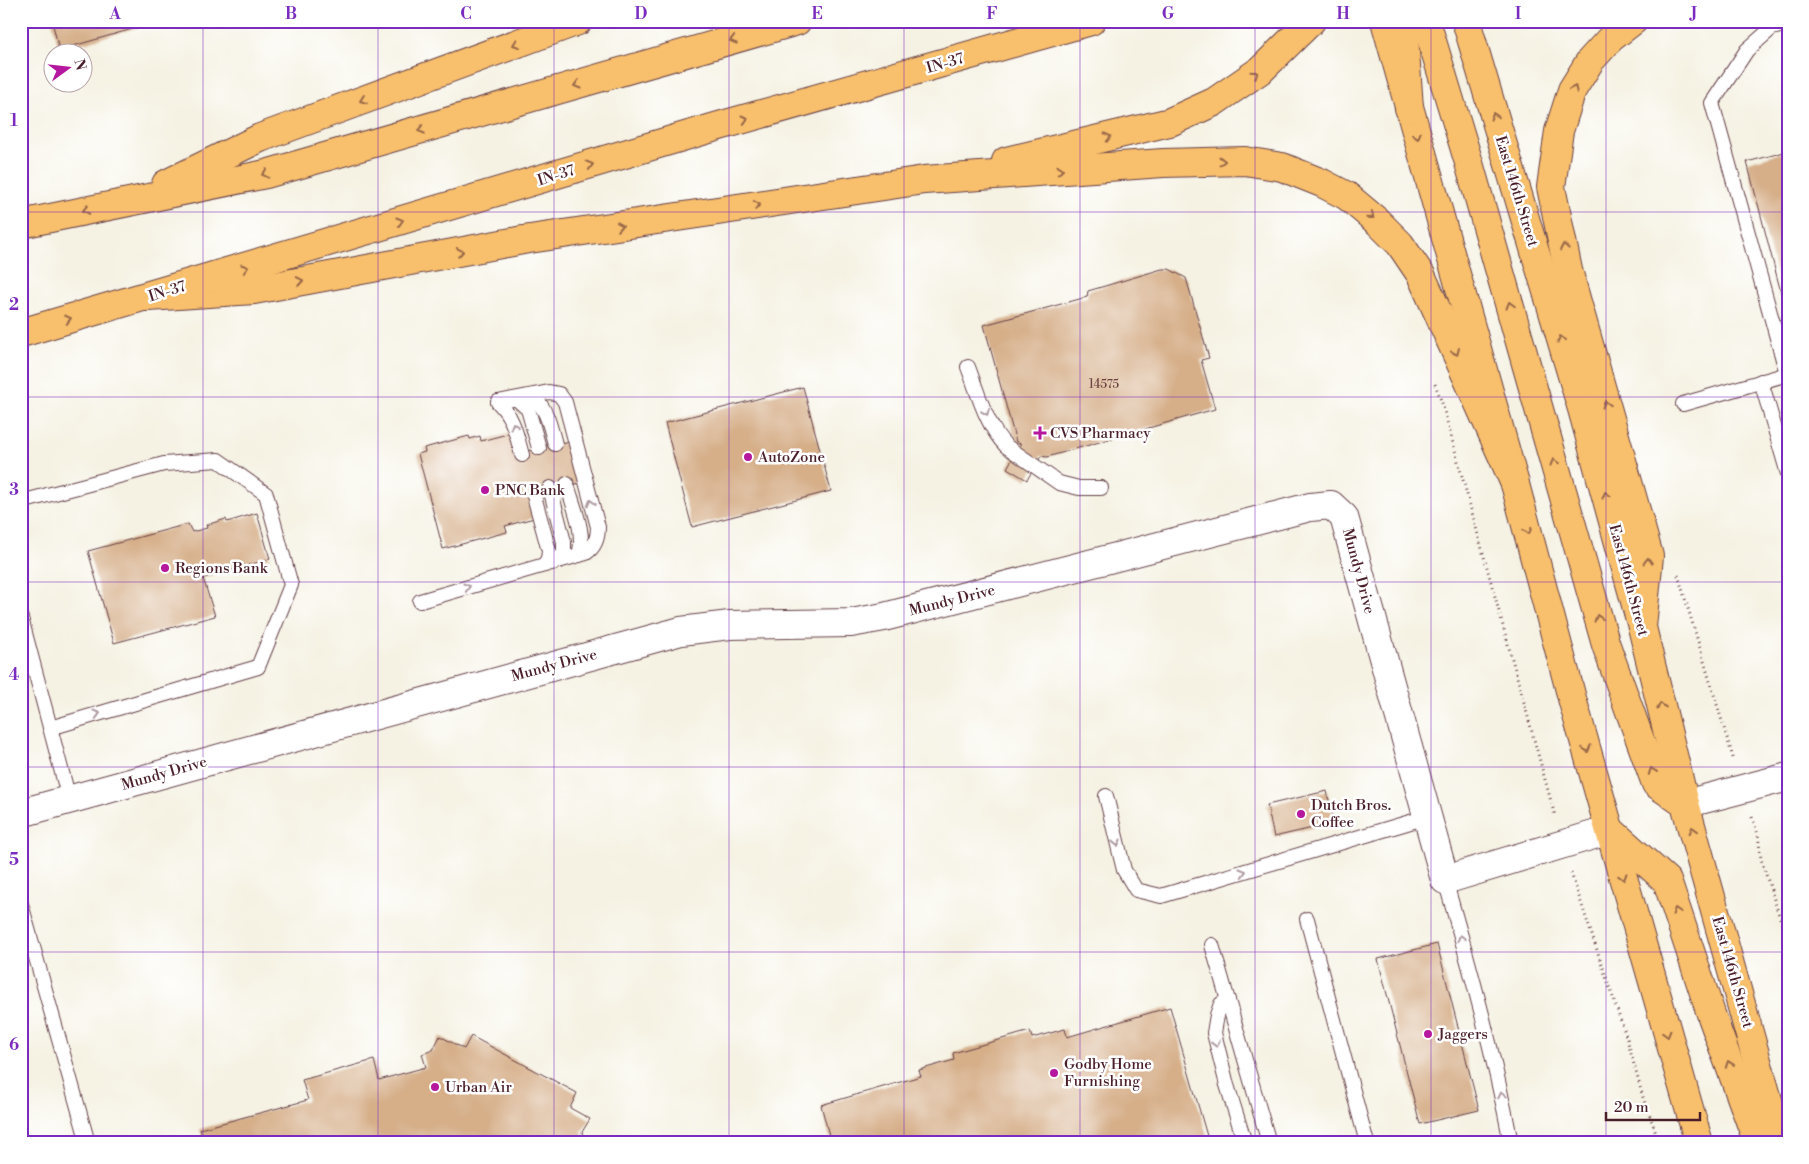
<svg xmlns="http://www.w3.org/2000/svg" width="1809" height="1164" viewBox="0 0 1809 1164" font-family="'Libre Bodoni',serif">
	<rect width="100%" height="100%" fill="#fff"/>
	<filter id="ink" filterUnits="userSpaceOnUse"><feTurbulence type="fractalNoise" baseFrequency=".02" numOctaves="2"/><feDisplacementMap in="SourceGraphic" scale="10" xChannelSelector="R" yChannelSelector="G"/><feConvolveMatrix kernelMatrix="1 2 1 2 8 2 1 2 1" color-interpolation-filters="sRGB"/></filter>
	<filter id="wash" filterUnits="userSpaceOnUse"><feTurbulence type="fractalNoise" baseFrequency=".0096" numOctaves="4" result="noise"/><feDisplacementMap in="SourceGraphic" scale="20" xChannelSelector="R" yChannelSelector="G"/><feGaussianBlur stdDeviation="1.12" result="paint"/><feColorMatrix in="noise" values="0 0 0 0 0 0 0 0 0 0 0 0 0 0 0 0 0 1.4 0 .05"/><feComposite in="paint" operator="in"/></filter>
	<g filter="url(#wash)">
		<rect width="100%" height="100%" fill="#f5f2e3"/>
		<g id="blocks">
			<g fill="#d6af89">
				<path d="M 52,21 L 157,21 L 157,22 L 59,50 Z"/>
				<path d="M 1788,151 L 1788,307 L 1785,308 L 1747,162 Z"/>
				<path d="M 1162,269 L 1169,269 L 1186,278 L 1209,358 L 1201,360 L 1215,409 L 1047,457 L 1041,456 L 1027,480 L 1007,468 L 1021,444 L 1016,442 L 984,325 L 1087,297 L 1088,291 Z"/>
				<path d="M 803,387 L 831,491 L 692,527 L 665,423 Z"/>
				<path d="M 511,433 L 524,452 L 561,442 L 562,444 L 573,441 L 584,482 L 572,485 L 567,484 L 536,492 L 534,518 L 505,526 L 507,532 L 443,549 L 418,454 L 425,452 L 424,448 L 469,436 L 470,439 L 480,436 L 481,441 Z"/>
				<path d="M 257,513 L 270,559 L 203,578 L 215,616 L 114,643 L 88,551 L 188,524 L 192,532 L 207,528 L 206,525 L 226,519 L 227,522 Z"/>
				<path d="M 1327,791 L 1334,823 L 1274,837 L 1267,805 Z"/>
				<path d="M 1437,944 L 1479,1110 L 1420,1124 L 1378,959 Z"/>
				<path d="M 1170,1007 L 1209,1143 L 831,1143 L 821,1105 L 921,1076 L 919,1070 L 954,1060 L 953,1053 L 1030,1031 L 1032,1038 L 1065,1029 L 1067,1037 Z"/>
				<path d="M 440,1036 L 464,1049 L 471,1036 L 577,1093 L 570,1108 L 590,1119 L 582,1132 L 585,1143 L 204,1143 L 200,1129 L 308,1100 L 302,1080 L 374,1060 L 379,1080 L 426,1067 L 422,1054 L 433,1050 Z"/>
			</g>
		</g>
	</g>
	<g filter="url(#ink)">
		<use href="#blocks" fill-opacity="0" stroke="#643f47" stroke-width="1"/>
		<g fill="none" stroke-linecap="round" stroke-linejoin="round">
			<g stroke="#643f47" stroke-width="16">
				<g id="lane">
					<path d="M 968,367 C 978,393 986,425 1006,446 L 1059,483 L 1079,488 L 1101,488"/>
					<path d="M 1787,374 L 1712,103 L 1747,50 L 1772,28 L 1788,24"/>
					<path d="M 1761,381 L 1788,474"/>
					<path d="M 533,396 C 547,409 550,426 555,444"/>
					<path d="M 517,399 L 528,409 L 539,448"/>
					<path d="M 498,402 C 514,418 516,434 522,455"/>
					<path d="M 1683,404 L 1788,374"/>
					<path d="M 567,484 C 573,506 586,533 579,555"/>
					<path d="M 550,488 L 564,542 L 564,552 L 559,561"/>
					<path d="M 534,496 L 549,551 L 548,559 L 544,565"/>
					<path d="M 21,502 L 164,464 L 218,460 L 266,494 L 291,585 L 258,667 L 50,728"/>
					<path d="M 420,601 L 586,553 C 595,547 598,538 598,527 L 565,402 L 559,394 L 549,392 L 498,402"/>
					<path d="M 21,618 L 69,799"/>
					<path d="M 1106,796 L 1124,870 L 1136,890 L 1161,896 L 1427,817"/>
					<path d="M 1445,880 C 1470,967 1494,1054 1511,1143"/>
					<path d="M 21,904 L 88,1143"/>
					<path d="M 1307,919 L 1367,1143"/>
					<path d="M 1212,945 L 1269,1143"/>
					<path d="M 1228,1000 L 1221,1004 L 1217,1015 L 1214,1033 L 1227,1085 L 1245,1143"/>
				</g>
			</g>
			<g stroke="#643f47" stroke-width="30">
				<g id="street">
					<path d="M 1685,804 L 1788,777"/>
					<path d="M 21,813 L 681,631 L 730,625 L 851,623 L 884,617 L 1310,507 L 1331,505 L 1344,517 L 1445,880 L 1610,830"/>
				</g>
			</g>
			<g stroke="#643f47" stroke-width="30">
				<g id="primary">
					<path d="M 1385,21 L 1515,484 L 1573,702 L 1699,1143"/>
					<path d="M 1466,21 L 1582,409 L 1642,627 L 1685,804 L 1780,1143"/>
				</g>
			</g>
			<g stroke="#643f47" stroke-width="30">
				<g id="highway">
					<path d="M 1403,21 L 1409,108"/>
					<path d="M 1426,21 L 1469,163 L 1606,645 L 1656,784 L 1685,804"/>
					<path d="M 1633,21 L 1611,38 L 1590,61 L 1572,90 L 1559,131 L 1551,187 L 1568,270 L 1649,556 L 1642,627"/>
					<path d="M 1006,161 L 1170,122 L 1214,102 L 1262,69 L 1311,21"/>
					<path d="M 166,184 L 260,138 L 578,21"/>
					<path d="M 21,224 L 266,174 L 797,21"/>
					<path d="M 148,297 L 254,290 L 523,240 L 924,180 L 1163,163 L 1245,161 L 1282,167 L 1322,183 L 1347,196 L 1378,222 L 1400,244 L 1421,275 L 1515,484"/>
					<path d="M 21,333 L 719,126 L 1091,21"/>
					<path d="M 1610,830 L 1667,881 L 1712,1017 L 1758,1143"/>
				</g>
			</g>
			<g stroke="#643f47" stroke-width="3" stroke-dasharray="1 4" stroke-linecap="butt">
				<path d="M 1348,21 L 1356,26"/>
				<path d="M 1435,384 L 1442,403 L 1555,816"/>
				<path d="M 1678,575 L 1734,761"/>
				<path d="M 1752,817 L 1758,834 L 1761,859 L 1788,943"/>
				<path d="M 1571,873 L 1627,1039 L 1644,1101 L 1660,1143"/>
			</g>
			<use href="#lane" stroke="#fff" stroke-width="14"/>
			<use href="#street" stroke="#fff" stroke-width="28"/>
			<use href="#primary" stroke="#f8bf6c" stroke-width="28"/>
			<use href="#highway" stroke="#f8bf6c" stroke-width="28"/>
		</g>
		<defs><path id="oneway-chevron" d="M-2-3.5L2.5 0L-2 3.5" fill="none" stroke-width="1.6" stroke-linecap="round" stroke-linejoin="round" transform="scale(1.25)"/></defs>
		<g stroke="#986748">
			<use href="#oneway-chevron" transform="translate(733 40) rotate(164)"/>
			<use href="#oneway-chevron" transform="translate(516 44) rotate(160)"/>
			<use href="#oneway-chevron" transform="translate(1255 74) rotate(-35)"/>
			<use href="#oneway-chevron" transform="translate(577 85) rotate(164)"/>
			<use href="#oneway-chevron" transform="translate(1574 89) rotate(-65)"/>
			<use href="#oneway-chevron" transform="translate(363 100) rotate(160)"/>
			<use href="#oneway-chevron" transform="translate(1494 116) rotate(-107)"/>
			<use href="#oneway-chevron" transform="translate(745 119) rotate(-16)"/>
			<use href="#oneway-chevron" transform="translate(421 130) rotate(164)"/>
			<use href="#oneway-chevron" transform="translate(1417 136) rotate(75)"/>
			<use href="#oneway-chevron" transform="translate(1108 137) rotate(-13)"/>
			<use href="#oneway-chevron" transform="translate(1222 161) rotate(-1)"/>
			<use href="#oneway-chevron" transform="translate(590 165) rotate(-17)"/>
			<use href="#oneway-chevron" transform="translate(1060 170) rotate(-4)"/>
			<use href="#oneway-chevron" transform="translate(265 174) rotate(167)"/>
			<use href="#oneway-chevron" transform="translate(757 205) rotate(-9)"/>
			<use href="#oneway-chevron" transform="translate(86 210) rotate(168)"/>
			<use href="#oneway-chevron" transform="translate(1371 216) rotate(39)"/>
			<use href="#oneway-chevron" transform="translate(400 221) rotate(-17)"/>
			<use href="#oneway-chevron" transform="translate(620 226) rotate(-9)"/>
			<use href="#oneway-chevron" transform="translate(1564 247) rotate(-101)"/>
			<use href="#oneway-chevron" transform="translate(460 252) rotate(-10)"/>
			<use href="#oneway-chevron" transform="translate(245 268) rotate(-17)"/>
			<use href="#oneway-chevron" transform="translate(300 281) rotate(-10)"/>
			<use href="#oneway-chevron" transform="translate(1510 305) rotate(-106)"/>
			<use href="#oneway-chevron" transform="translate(68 319) rotate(-16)"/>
			<use href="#oneway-chevron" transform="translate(1561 339) rotate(-107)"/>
			<use href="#oneway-chevron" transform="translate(1456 352) rotate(66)"/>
			<use href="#oneway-chevron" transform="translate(1606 404) rotate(-106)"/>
			<use href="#oneway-chevron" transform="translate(1554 462) rotate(-106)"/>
			<use href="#oneway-chevron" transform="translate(1606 495) rotate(-105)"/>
			<use href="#oneway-chevron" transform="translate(1528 531) rotate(75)"/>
			<use href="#oneway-chevron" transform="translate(1648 561) rotate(-89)"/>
			<use href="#oneway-chevron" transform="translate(1598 618) rotate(-106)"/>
			<use href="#oneway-chevron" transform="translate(1661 706) rotate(-104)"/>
			<use href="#oneway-chevron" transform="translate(1587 749) rotate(74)"/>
			<use href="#oneway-chevron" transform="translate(1652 771) rotate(-110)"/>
			<use href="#oneway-chevron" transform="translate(1693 830) rotate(-107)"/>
			<use href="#oneway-chevron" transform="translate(1623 877) rotate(74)"/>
			<use href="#oneway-chevron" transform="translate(1676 911) rotate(-108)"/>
			<use href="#oneway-chevron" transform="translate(1667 1034) rotate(74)"/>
			<use href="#oneway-chevron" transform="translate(1729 1064) rotate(-110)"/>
		</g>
		<g stroke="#ae9aa0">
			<use href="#oneway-chevron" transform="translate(986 412) rotate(68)"/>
			<use href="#oneway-chevron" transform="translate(514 426) rotate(-106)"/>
			<use href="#oneway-chevron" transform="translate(591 503) rotate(-105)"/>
			<use href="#oneway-chevron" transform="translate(467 587) rotate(-16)"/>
			<use href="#oneway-chevron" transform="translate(97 714) rotate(-16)"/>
			<use href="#oneway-chevron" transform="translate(1117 843) rotate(76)"/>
			<use href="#oneway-chevron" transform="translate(1243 872) rotate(-16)"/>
			<use href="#oneway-chevron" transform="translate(1461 938) rotate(-106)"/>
			<use href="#oneway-chevron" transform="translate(1216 1044) rotate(76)"/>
			<use href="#oneway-chevron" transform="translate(1502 1095) rotate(-102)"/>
		</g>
	</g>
	<path fill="none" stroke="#7b2cbf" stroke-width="1" stroke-opacity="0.55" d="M 203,21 L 203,1143M 378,21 L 378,1143M 554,21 L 554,1143M 729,21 L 729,1143M 904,21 L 904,1143M 1080,21 L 1080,1143M 1255,21 L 1255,1143M 1431,21 L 1431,1143M 1606,21 L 1606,1143M 21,212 L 1788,212M 21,397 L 1788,397M 21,582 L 1788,582M 21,767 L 1788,767M 21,952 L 1788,952"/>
	<g fill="#b5179e" stroke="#fff" stroke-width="2">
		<path d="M1037.5 425.5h5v5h5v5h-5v5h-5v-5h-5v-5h5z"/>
		<circle cx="748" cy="457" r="5"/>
		<circle cx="485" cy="490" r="5"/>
		<circle cx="165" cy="568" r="5"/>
		<circle cx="1301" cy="814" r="5"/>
		<circle cx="1428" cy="1034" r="5"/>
		<circle cx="1054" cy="1073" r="5"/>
		<circle cx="435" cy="1087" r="5"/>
	</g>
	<g text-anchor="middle" stroke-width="5" stroke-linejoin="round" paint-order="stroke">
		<g font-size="12" fill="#6d4342">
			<text x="1104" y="388">14575</text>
		</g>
		<g font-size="15" fill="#4a1f2b" stroke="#fff">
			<text transform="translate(945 63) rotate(-16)" y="5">IN-37</text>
			<text transform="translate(556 175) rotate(-17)" y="5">IN-37</text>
			<text transform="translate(1517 191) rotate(73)" y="5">East 146th Street</text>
			<text transform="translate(167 291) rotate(-17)" y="5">IN-37</text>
			<text transform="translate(1359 571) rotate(75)" y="5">Mundy Drive</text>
			<text transform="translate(1629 580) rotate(75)" y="5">East 146th Street</text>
			<text transform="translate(952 600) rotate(-14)" y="5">Mundy Drive</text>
			<text transform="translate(554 665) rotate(-15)" y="5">Mundy Drive</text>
			<text transform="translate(164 773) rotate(-16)" y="5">Mundy Drive</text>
			<text transform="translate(1733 972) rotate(74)" y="5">East 146th Street</text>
		</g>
		<g font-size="15" fill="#4a1f2b" stroke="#fff" text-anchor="start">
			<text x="1050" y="438">CVS Pharmacy</text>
			<text x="758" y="462">AutoZone</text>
			<text x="495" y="495">PNC Bank</text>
			<text x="175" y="573">Regions Bank</text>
			<text x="1311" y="810">Dutch Bros.<tspan x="1311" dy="17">Coffee</tspan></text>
			<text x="1438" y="1039">Jaggers</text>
			<text x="1064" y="1069">Godby Home<tspan x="1064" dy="17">Furnishing</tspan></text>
			<text x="445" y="1092">Urban Air</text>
		</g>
	</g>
	<rect width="1809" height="1164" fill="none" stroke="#fff" stroke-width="55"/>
	<g transform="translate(68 68) rotate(75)"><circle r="24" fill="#ffffff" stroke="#b7a5aa"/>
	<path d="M0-4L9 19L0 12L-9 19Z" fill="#b5179e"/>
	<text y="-8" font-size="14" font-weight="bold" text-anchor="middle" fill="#4a1f2b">N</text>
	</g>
	<path d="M1606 1112v8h94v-8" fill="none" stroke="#4a1f2b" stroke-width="2.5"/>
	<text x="1614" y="1112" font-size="15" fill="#4a1f2b" stroke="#ffffff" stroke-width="4" paint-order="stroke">20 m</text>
	<rect x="28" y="28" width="1754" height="1108" fill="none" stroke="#7b2cbf" stroke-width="2"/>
	<g font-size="16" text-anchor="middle" font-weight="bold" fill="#7b2cbf">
		<text x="115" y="19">A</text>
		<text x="291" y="19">B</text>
		<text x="466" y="19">C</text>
		<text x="641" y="19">D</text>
		<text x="817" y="19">E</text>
		<text x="992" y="19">F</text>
		<text x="1168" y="19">G</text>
		<text x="1343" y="19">H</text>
		<text x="1518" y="19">I</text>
		<text x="1694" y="19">J</text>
		<text x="14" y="126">1</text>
		<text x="14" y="310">2</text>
		<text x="14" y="495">3</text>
		<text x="14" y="680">4</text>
		<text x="14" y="865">5</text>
		<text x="14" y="1050">6</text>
	</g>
</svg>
